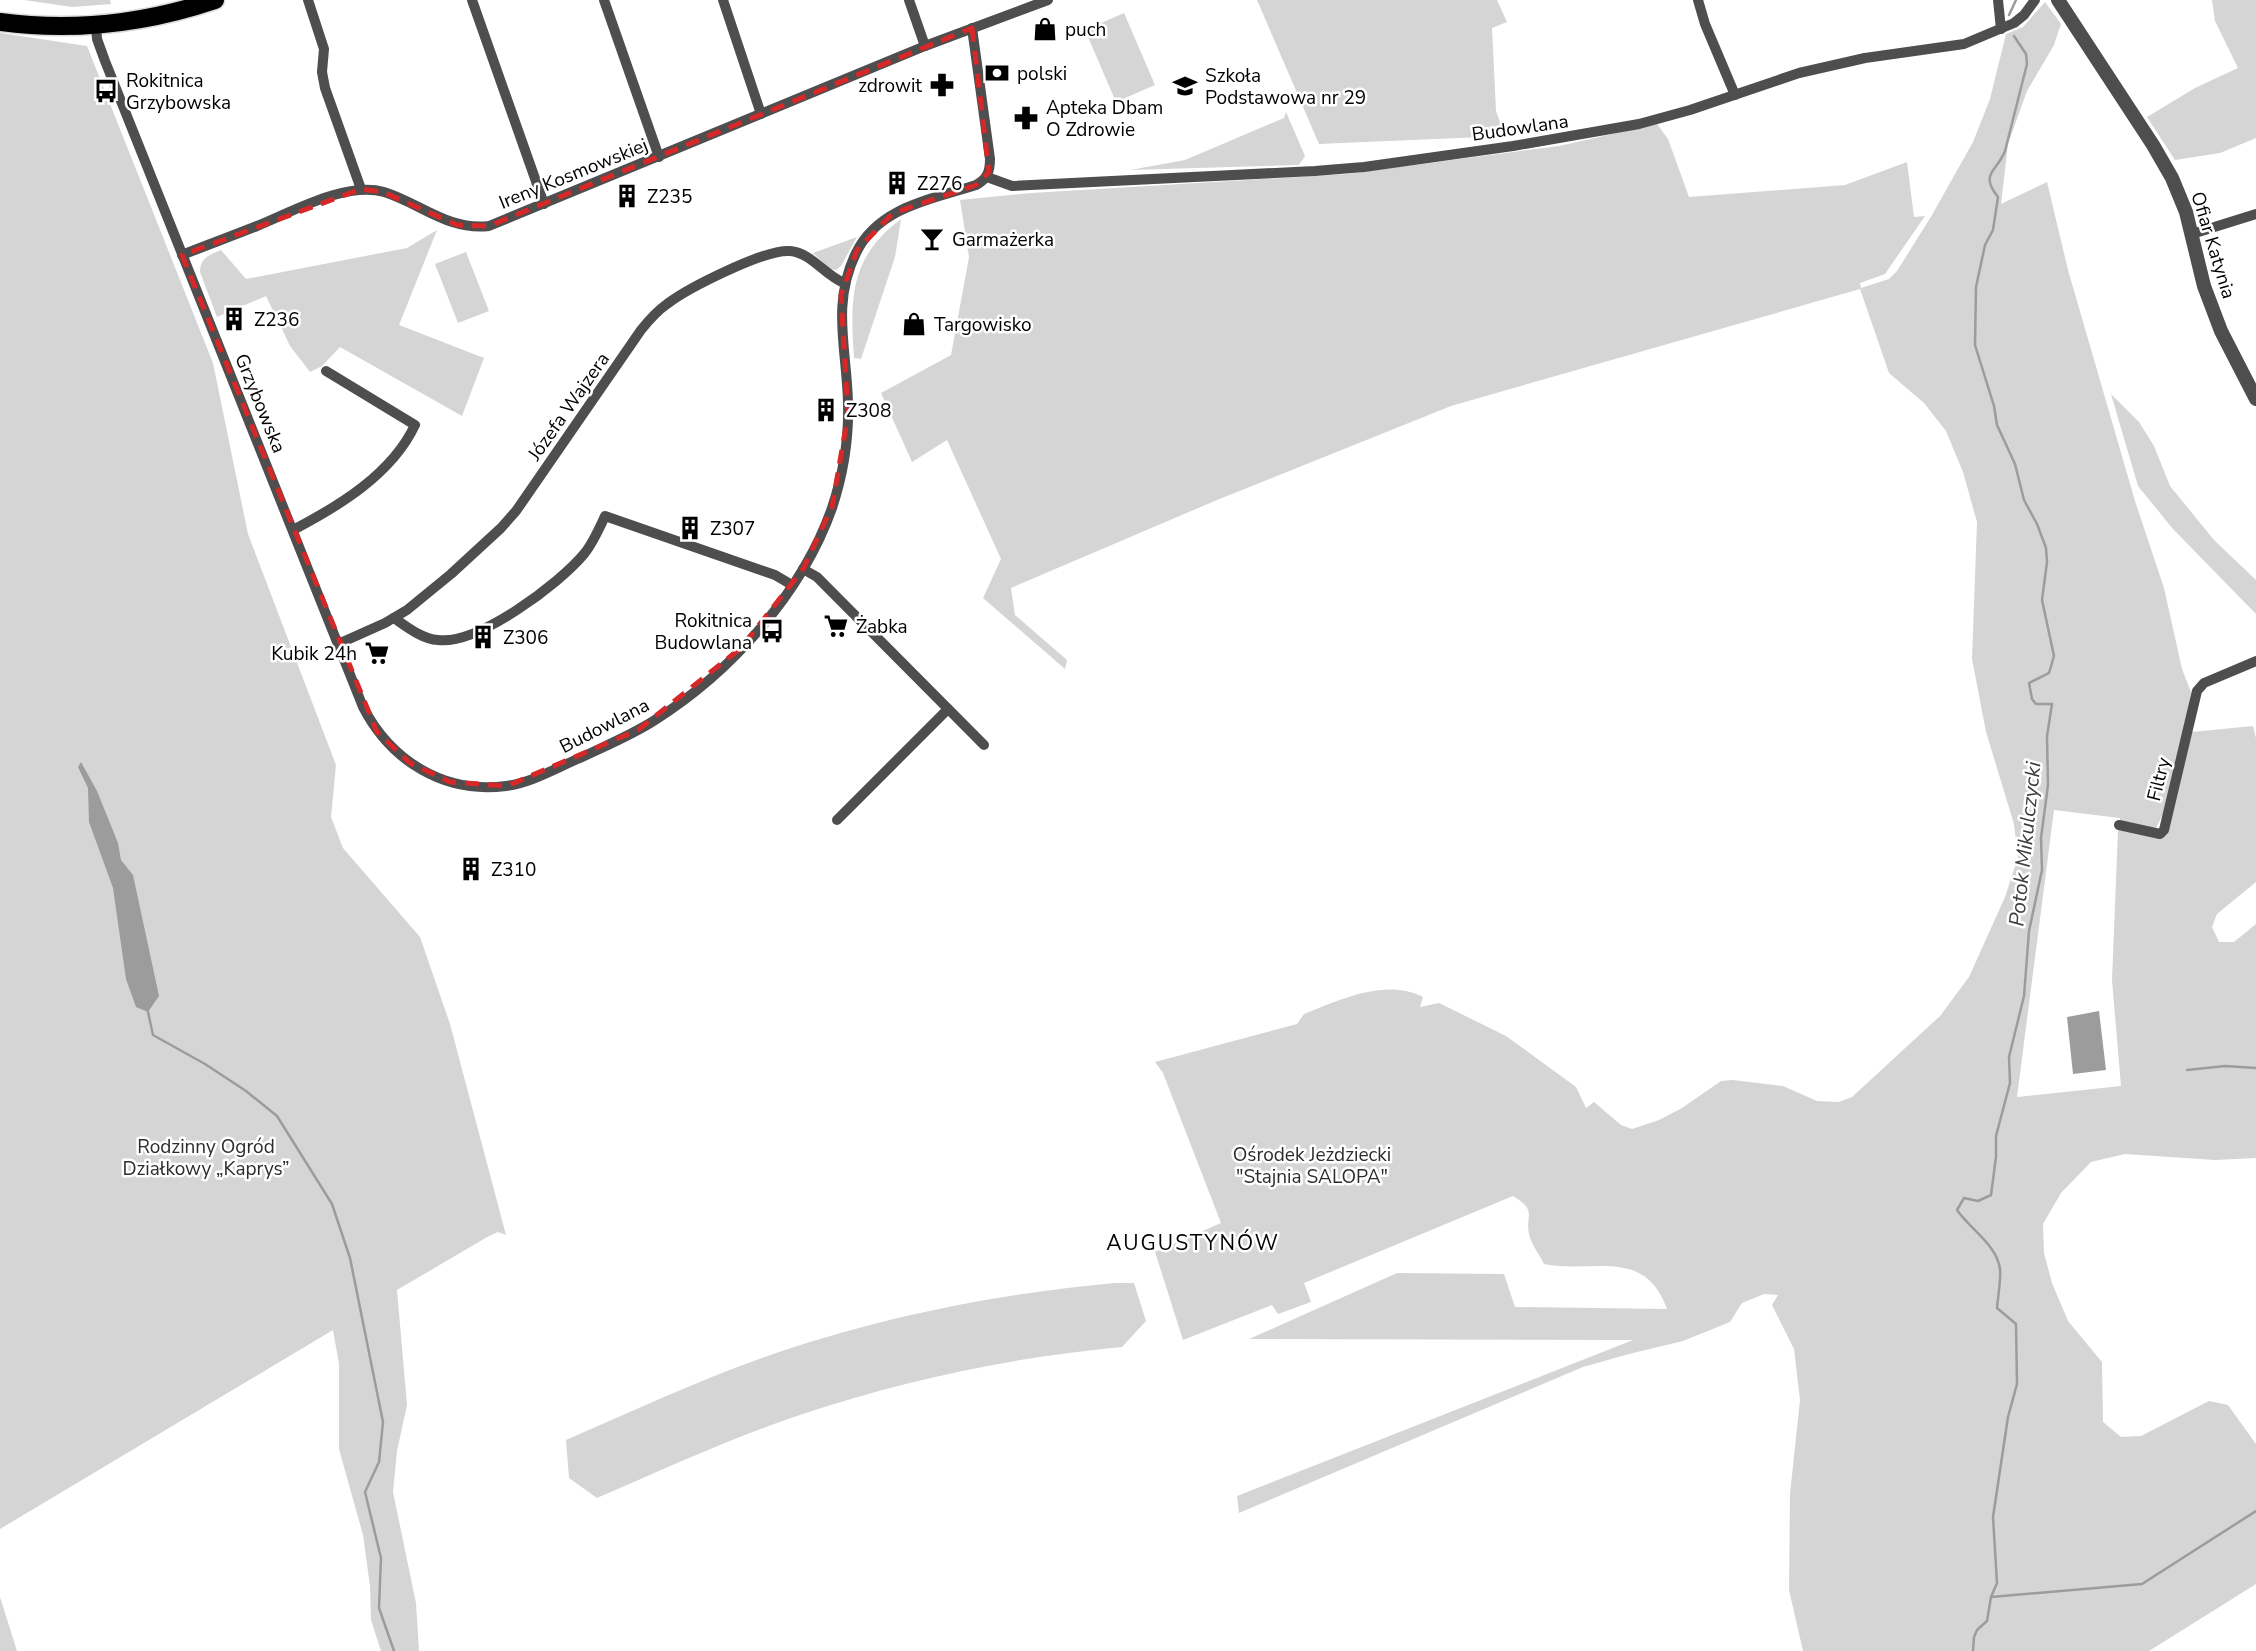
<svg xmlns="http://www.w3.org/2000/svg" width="2256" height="1651" viewBox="0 0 2256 1651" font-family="'Nunito Sans',sans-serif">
	<rect width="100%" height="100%" fill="#fff"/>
	<g fill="#d5d5d5">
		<path d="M 24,0 L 110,0 L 111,4 L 72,7 Z"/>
		<path d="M 1257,0 L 1497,0 L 1507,22 L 1492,28 L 1496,111 L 1505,136 L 1319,144 Z"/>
		<path d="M 2212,0 L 2256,0 L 2256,138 L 2220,153 L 2175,160 L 2147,117 L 2195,88 L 2238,68 L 2215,21 Z"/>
		<path d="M 2045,2 L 2061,24 L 2054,45 L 2027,91 L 2008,144 L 2001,204 L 2047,182 L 2068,270 L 2135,501 L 2164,588 L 2182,669 L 2191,692 L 2185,731 L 2163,814 L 2156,828 L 2120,823 L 2120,818 L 2054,810 L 2017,1097 L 2121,1086 L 2112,980 L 2118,830 L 2163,837 L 2168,833 L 2192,732 L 2253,726 L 2256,738 L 2256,882 L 2217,914 L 2212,927 L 2219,942 L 2234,942 L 2256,924 L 2256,1158 L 2215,1160 L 2125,1154 L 2091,1162 L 2061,1193 L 2043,1224 L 2044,1253 L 2052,1283 L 2068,1321 L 2102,1362 L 2103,1422 L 2121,1437 L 2141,1436 L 2209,1401 L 2228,1405 L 2256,1444 L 2256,1584 L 2149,1651 L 1803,1651 L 1789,1590 L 1790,1494 L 1800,1400 L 1794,1349 L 1772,1305 L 1778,1295 L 1764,1294 L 1742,1303 L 1730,1322 L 1683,1341 L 1629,1354 L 1583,1367 L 1239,1513 L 1237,1496 L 1633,1340 L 1249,1339 L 1397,1273 L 1504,1274 L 1515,1307 L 1667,1309 C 1644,1246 1593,1274 1544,1264 C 1540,1255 1531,1244 1529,1234 C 1525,1215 1538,1211 1513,1196 L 1304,1283 L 1311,1302 L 1278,1314 L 1272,1305 L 1183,1340 L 1155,1252 L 1221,1223 L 1163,1073 L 1155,1062 L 1297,1024 L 1304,1014 C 1340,1000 1385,978 1423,997 L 1420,1007 L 1439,1003 L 1506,1036 L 1576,1087 L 1586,1108 L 1594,1102 L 1621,1125 L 1632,1129 L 1659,1120 L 1682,1108 L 1721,1081 L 1733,1080 L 1783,1086 L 1817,1101 L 1839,1102 L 1852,1097 L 1940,1016 L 1969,977 L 2005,897 L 2018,857 L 2014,824 L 1986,732 L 1972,659 L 1977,522 L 1963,472 L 1946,431 L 1924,403 L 1889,373 L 1860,289 L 1451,406 L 1217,500 L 1011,588 L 1015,615 L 1067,660 L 1065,669 L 983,598 L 1001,559 L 947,440 L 912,462 L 881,393 L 951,355 L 969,257 L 960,200 L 1032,193 L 1347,174 L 1559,146 L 1657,124 L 1668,139 L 1689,197 L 1845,185 L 1907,162 L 1914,217 L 1925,216 L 1885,274 L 1860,283 L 1861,288 L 1889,279 L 1897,271 L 1932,215 L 1973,142 L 1990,99 L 2006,34 L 2023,27 Z"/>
		<path d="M 1124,13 L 1155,85 L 1116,102 L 1085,30 Z"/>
		<path d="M 0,33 L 87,46 L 213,363 L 248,534 L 336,765 L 331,817 L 343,848 L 420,937 L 450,1024 L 506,1235 L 498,1232 L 489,1236 L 397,1290 L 407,1405 L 397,1451 L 393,1492 L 416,1603 L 419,1651 L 381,1651 L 371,1620 L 370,1586 L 363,1535 L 339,1449 L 339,1364 L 333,1330 L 0,1529 Z"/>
		<path d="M 1286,112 L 1305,156 L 1299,165 L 1130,170 L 1185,160 L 1284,118 Z"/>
		<path d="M 901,219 L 895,257 L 861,359 L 854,358 C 850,299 849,258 901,219 Z"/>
		<path d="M 437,230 L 399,325 L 484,358 L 462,416 L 340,347 L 322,366 L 310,372 L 290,346 L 266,296 L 217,317 L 200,272 C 200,258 209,255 221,250 L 246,279 L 407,248 Z"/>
		<path d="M 857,237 L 841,266 L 836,270 L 830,269 L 813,253 Z"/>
		<path d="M 466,252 L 489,311 L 458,323 L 435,264 Z"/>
		<path d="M 2111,394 L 2139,422 L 2154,446 L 2170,486 L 2214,540 L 2256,580 L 2256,614 L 2173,529 L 2138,486 Z"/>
		<path d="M 1115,1283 L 1134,1283 L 1146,1321 L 1122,1347 C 1013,1357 904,1380 800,1415 C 731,1438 664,1469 597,1498 L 569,1478 L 566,1440 C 637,1409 708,1376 782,1351 C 889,1315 1003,1293 1115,1283 Z"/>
		<path d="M 0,1597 L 17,1651 L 0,1651 Z"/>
	</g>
	<g fill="#9c9c9c">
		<path d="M 81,762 L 97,791 L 118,843 L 121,860 L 133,875 L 159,996 L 148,1012 L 136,1007 L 126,979 L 113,888 L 89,822 L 88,788 L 78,767 Z"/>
		<path d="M 2099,1011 L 2106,1070 L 2073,1074 L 2067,1017 Z"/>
	</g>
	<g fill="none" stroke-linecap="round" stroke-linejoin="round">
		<g stroke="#9c9c9c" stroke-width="2.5">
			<path d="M 2009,15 L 2016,0"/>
			<path d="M 148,1012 L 153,1035 L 205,1064 L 246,1091 L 277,1116 L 332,1204 L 350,1258 L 383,1422 L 379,1462 L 365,1492 L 381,1558 L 379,1608 L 394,1651"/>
			<path d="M 2187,1070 L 2225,1066 L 2256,1068"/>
			<path d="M 1991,1597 L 2142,1584 L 2256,1511"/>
			<path d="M 1973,1651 L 1974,1637 L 1977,1630 L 1987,1621 L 1991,1597 L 1997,1583 L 1993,1517 L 2008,1417 L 2017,1384 L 2016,1324 L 1997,1308 C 1998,1296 2001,1281 2000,1269 C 1997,1245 1970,1229 1957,1210 L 1964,1198 L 1978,1201 L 1991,1195 L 1996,1157 L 1996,1136 L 2010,1083 L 2009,1057 L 2024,996 L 2029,931 L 2042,870 L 2041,838 L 2048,785 L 2047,736 L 2052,704 L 2036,704 L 2032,699 L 2029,683 L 2049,673 L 2054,656 L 2042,600 L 2047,562 L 2046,548 L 2037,524 L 2024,500 L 2015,464 L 1997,425 L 1994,406 L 1975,345 L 1976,287 L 1985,245 L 1993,230 L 1998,197 C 1979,173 1997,172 2005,151 L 2027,64 L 2026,54 L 2014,36"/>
		</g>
		<g stroke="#dbdbdb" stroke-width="21">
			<path id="primary" d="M 0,22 C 74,32 144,24 215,0"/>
		</g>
		<g stroke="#4e4e4e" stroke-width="10">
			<path d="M 308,0 L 324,49 L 322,72 L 325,88 L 361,189"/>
			<path d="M 472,0 L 544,204"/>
			<path d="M 604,0 L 659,157"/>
			<path d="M 723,0 L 761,114"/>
			<path d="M 909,0 L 925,46"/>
			<path d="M 1698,0 L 1705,24 L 1735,95"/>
			<path d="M 1998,0 L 2001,29"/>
			<path d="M 96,27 L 97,39 L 105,61 L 363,707 C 391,761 444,794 506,786 C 531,783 556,768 580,758 C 605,746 632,735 655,720 C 731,672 802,593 832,508 C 843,475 849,438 848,403 C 847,350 831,304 856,253 C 878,207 932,199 976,185 C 987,179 990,172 990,159 L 972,28"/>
			<path d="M 987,177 L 1012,186 L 1315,171 L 1364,167 L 1513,146 L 1639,124 L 1690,110 L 1799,73 L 1865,58 L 1964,44 L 2014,23 L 2024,15 L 2035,0"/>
			<path d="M 2192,234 L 2256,214"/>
			<path d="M 182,255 C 207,245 232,236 257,226 C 292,212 346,181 384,192 C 420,203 448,231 489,226 L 925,46 L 1048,0"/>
			<path d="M 293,530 C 339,506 392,474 415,425 L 326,371"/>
			<path d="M 803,569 L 817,577 L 984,745"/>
			<path d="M 394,618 C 407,627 422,639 438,640 C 478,645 559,584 584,554 C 593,543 599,529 605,516 L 775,575 L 792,585"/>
			<path d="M 338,644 L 385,623 L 407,610 L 451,574 L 501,528 L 516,511 L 641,330 C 649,320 657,311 667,304 C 688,288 765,249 790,251 C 812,253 824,275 844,283"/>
			<path d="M 837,820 L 948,709"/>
			<path d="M 2119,825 L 2160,834 L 2164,830 L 2197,691 L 2204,683 L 2256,661"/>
		</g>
		<path stroke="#4e4e4e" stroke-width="14" d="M 2058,0 L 2153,145 L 2172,178 L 2186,212 L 2204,286 L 2221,331 L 2256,399"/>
		<use href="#primary" stroke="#000" stroke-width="18"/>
	</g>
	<path fill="none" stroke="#d62828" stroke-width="5" stroke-dasharray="14 9" stroke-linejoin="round" d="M 972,28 L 989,172 L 976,185 L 893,213 L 857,250 L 841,295 L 848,415 L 832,507 L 803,569 L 741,648 L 638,730 L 507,786 L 450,782 L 410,763 L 377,732 L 182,255 L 361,189 L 383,192 L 457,225 L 489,226 Z"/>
	<defs>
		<g id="shop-bare" transform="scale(1.89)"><path d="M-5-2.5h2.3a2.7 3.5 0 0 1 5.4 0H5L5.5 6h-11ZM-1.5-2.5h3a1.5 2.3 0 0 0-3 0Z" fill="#000" stroke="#fff" stroke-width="2.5" paint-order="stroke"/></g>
		<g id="bank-bare" transform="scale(1.89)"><path d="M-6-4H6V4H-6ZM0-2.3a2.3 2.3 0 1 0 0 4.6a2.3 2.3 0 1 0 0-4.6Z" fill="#000" stroke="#fff" stroke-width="2.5" paint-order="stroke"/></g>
		<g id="pharmacy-bare" transform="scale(1.89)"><path d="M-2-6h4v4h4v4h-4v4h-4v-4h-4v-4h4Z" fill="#000" stroke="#fff" stroke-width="2.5" paint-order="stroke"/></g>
		<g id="school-bare" transform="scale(1.89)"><path d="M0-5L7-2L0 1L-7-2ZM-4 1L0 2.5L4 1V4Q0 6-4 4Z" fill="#000" stroke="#fff" stroke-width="2.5" paint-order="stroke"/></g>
		<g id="bus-bare" transform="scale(1.89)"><path d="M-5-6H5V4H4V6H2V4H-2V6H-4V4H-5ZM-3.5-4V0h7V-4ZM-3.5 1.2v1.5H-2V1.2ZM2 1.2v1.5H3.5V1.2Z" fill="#000" stroke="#fff" stroke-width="2.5" paint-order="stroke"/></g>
		<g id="building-bare" transform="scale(1.89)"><path d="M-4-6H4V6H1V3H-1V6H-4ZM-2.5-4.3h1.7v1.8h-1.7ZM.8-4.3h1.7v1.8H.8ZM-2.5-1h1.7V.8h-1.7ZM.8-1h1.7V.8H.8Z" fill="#000" stroke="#fff" stroke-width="2.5" paint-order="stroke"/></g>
		<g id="bar-bare" transform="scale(1.89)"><path d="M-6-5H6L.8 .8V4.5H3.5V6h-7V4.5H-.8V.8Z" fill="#000" stroke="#fff" stroke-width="2.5" paint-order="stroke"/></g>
		<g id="supermarket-bare" transform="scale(1.89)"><path d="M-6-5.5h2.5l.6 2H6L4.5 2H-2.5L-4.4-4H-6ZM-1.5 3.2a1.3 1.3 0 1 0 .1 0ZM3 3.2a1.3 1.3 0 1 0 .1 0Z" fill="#000" stroke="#fff" stroke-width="2.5" paint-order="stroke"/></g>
	</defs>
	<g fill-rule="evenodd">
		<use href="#shop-bare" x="1045" y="29"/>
		<use href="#bank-bare" x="997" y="73"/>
		<use href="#pharmacy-bare" x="942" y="85"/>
		<use href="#school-bare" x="1185" y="86"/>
		<use href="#bus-bare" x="106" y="91"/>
		<use href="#pharmacy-bare" x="1026" y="118"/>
		<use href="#building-bare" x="897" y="183"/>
		<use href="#building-bare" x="627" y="196"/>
		<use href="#bar-bare" x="932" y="239"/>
		<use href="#building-bare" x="234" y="319"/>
		<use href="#shop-bare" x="914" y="324"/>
		<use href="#building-bare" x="826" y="410"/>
		<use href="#building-bare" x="690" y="528"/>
		<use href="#supermarket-bare" x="836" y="626"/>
		<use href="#bus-bare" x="772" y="631"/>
		<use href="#building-bare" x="483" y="637"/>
		<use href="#supermarket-bare" x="377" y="653"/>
		<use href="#building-bare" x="471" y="869"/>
	</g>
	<g text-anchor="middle" stroke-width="5" stroke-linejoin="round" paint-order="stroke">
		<g font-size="19" fill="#000" stroke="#fff" text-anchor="start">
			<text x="1065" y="36">puch</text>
			<text x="1017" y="80">polski</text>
			<text x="1205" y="82">Szkoła<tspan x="1205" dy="22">Podstawowa nr 29</tspan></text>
			<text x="126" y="87">Rokitnica<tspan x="126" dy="22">Grzybowska</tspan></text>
			<text x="922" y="92" text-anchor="end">zdrowit</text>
			<text x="1046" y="114">Apteka Dbam<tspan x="1046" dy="22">O Zdrowie</tspan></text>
			<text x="917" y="190">Z276</text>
			<text x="647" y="203">Z235</text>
			<text x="952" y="246">Garmażerka</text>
			<text x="254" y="326">Z236</text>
			<text x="934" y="331">Targowisko</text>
			<text x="846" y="417">Z308</text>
			<text x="710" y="535">Z307</text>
			<text x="752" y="627" text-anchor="end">Rokitnica<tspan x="752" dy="22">Budowlana</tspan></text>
			<text x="856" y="633">Żabka</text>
			<text x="503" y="644">Z306</text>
			<text x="357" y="660" text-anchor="end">Kubik 24h</text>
			<text x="491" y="876">Z310</text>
		</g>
		<g font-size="19" fill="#000" stroke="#fff">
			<text transform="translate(1520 127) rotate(-8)" y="7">Budowlana</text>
			<text transform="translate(573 173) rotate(-22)" y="7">Ireny Kosmowskiej</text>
			<text transform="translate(2214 245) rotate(73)" y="7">Ofiar Katynia</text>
			<text transform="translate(261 403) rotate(68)" y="7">Grzybowska</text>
			<text transform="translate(568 406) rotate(-55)" y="7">Józefa Wajzera</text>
			<text transform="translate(604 725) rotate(-27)" y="7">Budowlana</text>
			<text transform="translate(2158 779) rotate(-76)" y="7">Filtry</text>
		</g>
		<g font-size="19" fill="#2c2c2c" stroke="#fff">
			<text x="206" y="1153">Rodzinny Ogród<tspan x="206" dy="22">Działkowy „Kaprys”</tspan></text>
			<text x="1312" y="1161">Ośrodek Jeżdziecki<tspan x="1312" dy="22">"Stajnia SALOPA"</tspan></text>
		</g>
		<g font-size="21" font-style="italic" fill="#3d3d3d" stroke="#fff">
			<text transform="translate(2025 844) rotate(-84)" y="7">Potok Mikulczycki</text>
		</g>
		<g font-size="21" letter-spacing="2" fill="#000" stroke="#fff">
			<text x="1193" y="1250">AUGUSTYNÓW</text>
		</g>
	</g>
</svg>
